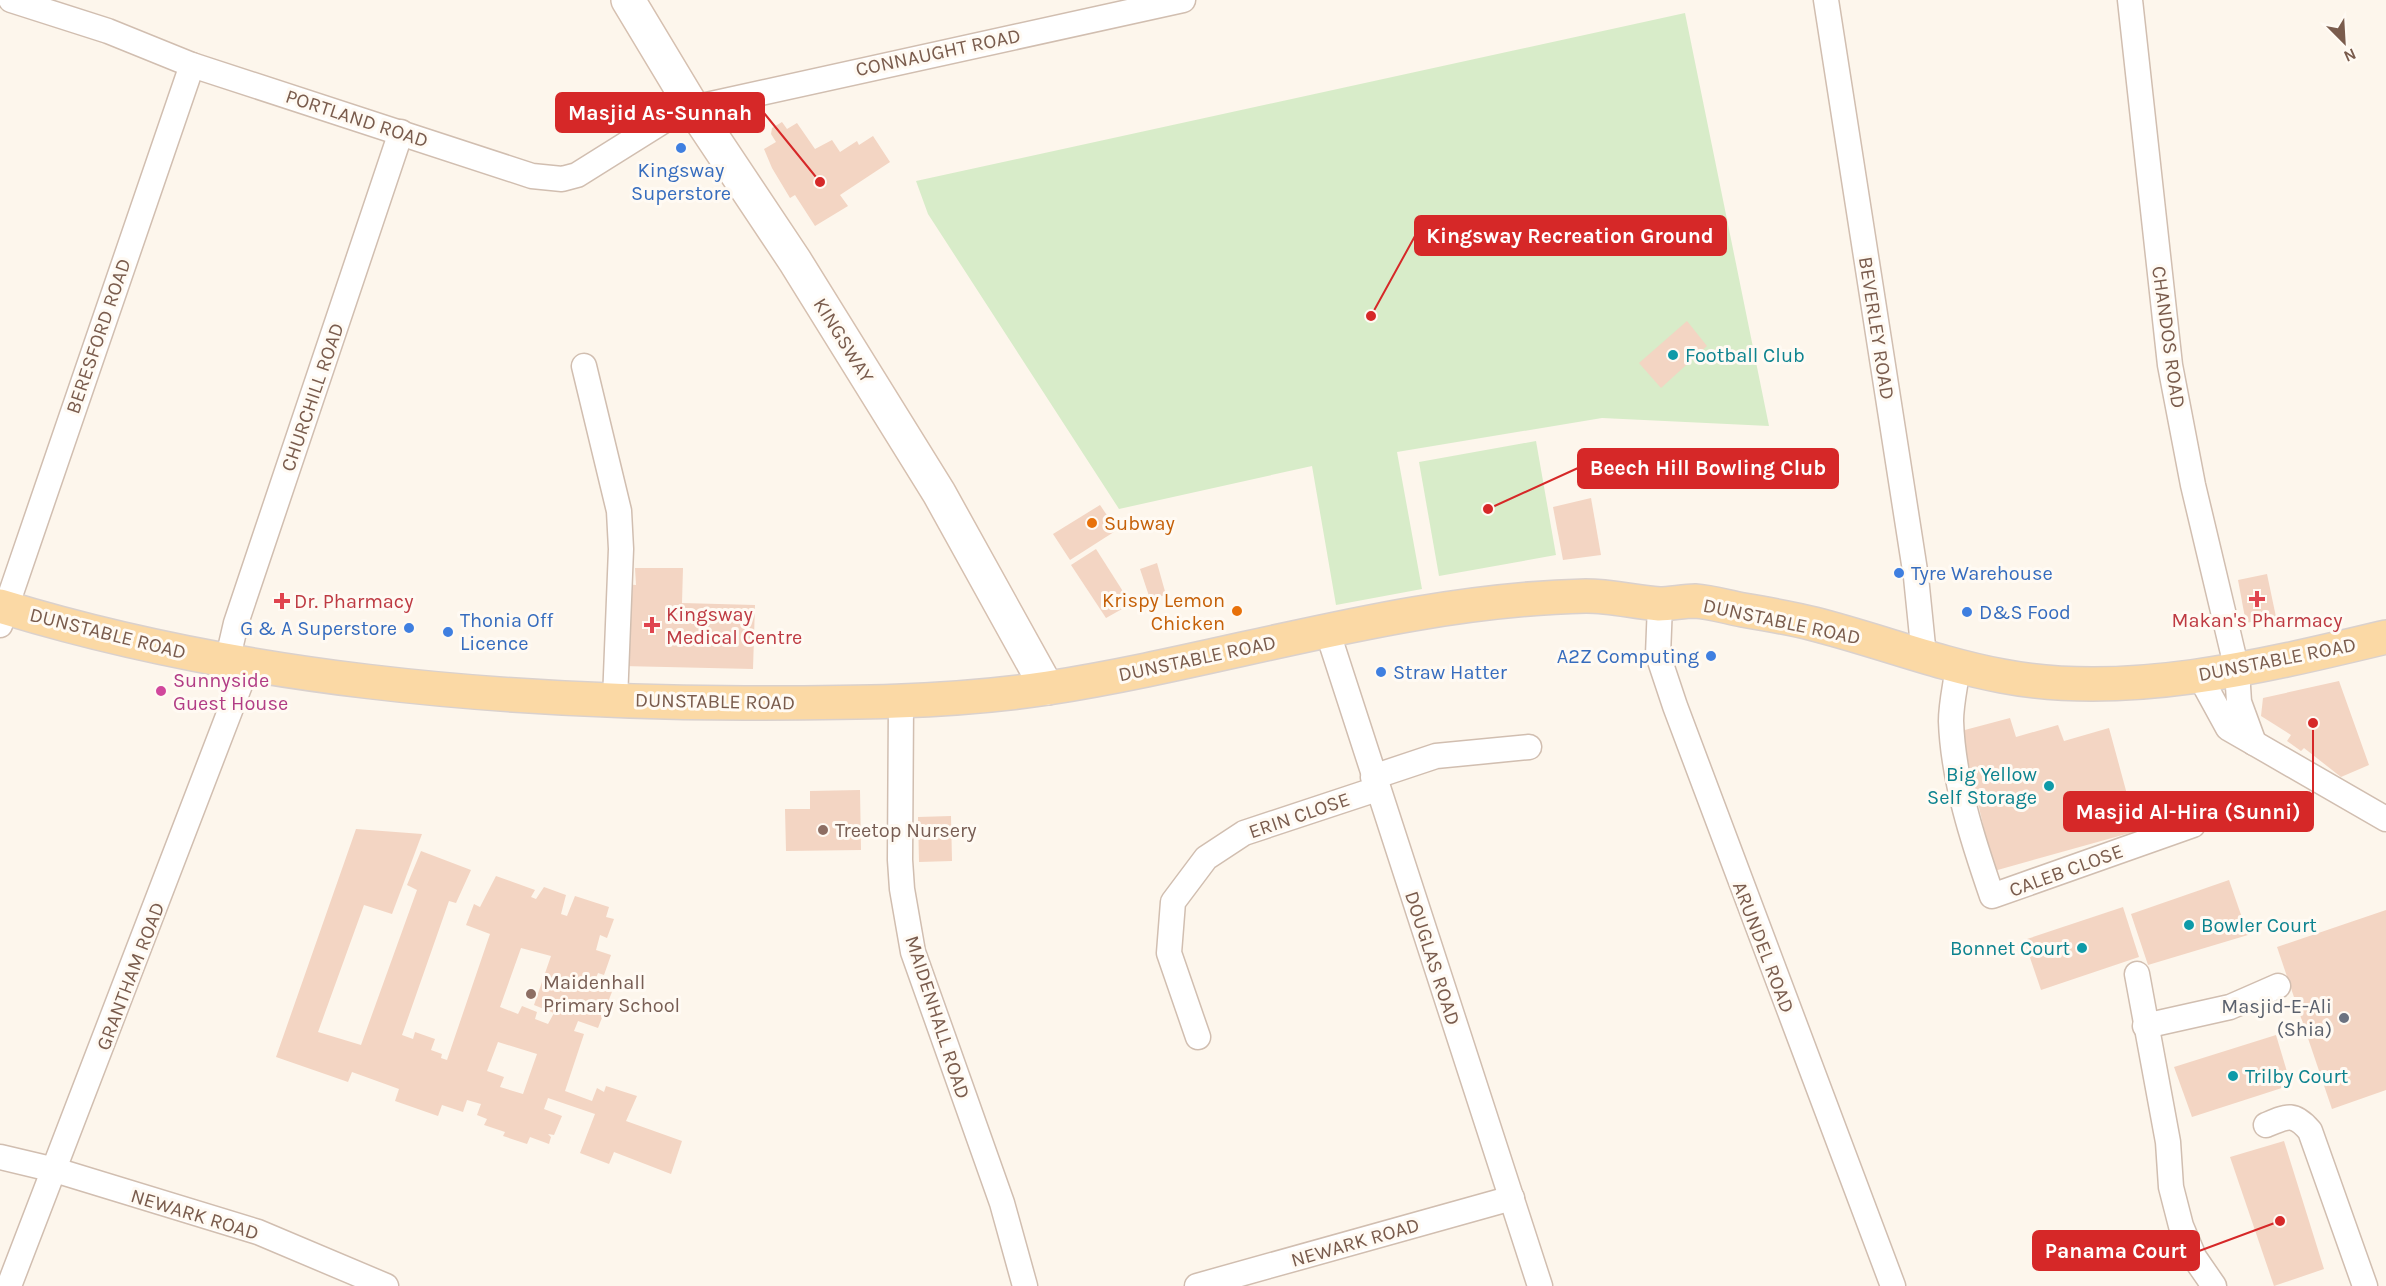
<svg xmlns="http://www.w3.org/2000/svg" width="2386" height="1286" viewBox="0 0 2386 1286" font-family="Karla,sans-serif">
	<rect width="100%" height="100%" fill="#fdf6ec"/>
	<g fill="#d8ecc9">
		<path d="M 1685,13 L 1769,426 L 1602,418 L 1397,452 L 1422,589 L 1336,605 L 1312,466 L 1119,509 L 928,214 L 916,181 Z"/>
		<path d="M 1536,441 L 1556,555 L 1439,576 L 1419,462 Z"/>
	</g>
	<g fill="#f3d5c3" fill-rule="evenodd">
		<path d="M 782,122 L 787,129 L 797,123 L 815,149 L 832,140 L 840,152 L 857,141 L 859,145 L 873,136 L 890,162 L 840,195 L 848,206 L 815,226 L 795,195 L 790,198 L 772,168 L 764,149 L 776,142 L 771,134 L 772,128 Z"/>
		<path d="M 1687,321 L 1707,346 L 1661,388 L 1639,363 Z"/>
		<path d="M 1591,498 L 1601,555 L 1563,560 L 1553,507 Z"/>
		<path d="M 1100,505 L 1117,530 L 1070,560 L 1053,534 Z"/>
		<path d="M 1096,549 L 1131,604 L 1106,618 L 1071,565 Z"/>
		<path d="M 1157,563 L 1166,595 L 1150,599 L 1140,569 Z"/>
		<path d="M 635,568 L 683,568 L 682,603 L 755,605 L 753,669 L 622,666 L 624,584 L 636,585 Z"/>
		<path d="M 2267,574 L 2276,617 L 2246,623 L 2238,580 Z"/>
		<path d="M 2339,681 L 2369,765 L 2341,777 L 2304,748 L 2301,751 L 2287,741 L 2291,735 L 2261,716 L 2263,698 Z"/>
		<path d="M 2010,718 L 2016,737 L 2058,725 L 2064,741 L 2109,728 L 2137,831 L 1994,871 L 1961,731 Z"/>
		<path d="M 860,790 L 861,850 L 786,851 L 785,809 L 810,809 L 810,791 Z"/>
		<path d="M 951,816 L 952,861 L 919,862 L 918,817 Z"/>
		<path d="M 356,829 L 422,834 L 392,914 L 364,905 L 318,1032 L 361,1045 L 417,890 L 407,885 L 421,851 L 471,870 L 456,903 L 449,901 L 402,1035 L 413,1039 L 415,1032 L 435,1039 L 431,1050 L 442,1054 L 441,1058 L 447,1060 L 490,934 L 466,925 L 474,904 L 480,907 L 496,876 L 535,890 L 531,897 L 536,899 L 544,887 L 566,895 L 561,914 L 567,916 L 575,896 L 609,907 L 606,917 L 614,919 L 607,938 L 600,935 L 596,950 L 611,955 L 604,975 L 598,973 L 596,978 L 615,984 L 598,1028 L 578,1021 L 574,1031 L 584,1034 L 565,1091 L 592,1101 L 597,1088 L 604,1092 L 606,1086 L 637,1096 L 626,1121 L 682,1141 L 671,1174 L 614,1152 L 609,1164 L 580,1153 L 595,1114 L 548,1098 L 544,1109 L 562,1116 L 554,1135 L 548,1134 L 551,1137 L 549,1144 L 530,1137 L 527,1144 L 503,1136 L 505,1132 L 484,1125 L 487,1119 L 477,1115 L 481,1104 L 467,1100 L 463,1112 L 442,1105 L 438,1116 L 395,1101 L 399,1089 L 352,1072 L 348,1082 L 276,1057 ZM 521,948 L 551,956 L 534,1005 L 554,1013 L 548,1024 L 535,1019 L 537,1012 L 522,1006 L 518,1014 L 500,1007 ZM 498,1042 L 537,1054 L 523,1094 L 500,1087 L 504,1077 L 487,1071 Z"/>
		<path d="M 2229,880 L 2248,935 L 2148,965 L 2131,914 Z"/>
		<path d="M 2123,907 L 2139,957 L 2041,990 L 2024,940 Z"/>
		<path d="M 2386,910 L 2386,1090 L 2332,1109 L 2277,947 Z"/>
		<path d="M 2276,1035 L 2291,1085 L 2192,1117 L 2174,1067 Z"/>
		<path d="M 2284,1141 L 2324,1269 L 2274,1286 L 2230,1157 Z"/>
	</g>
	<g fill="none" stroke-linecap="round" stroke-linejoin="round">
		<g stroke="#d1beb0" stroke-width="27">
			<g id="street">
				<path d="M 11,0 L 108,31 L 192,65 L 532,176 L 562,179 L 577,175 L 676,113 L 693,108 L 1183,0"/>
				<path d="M 1826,0 L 1916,577 L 1924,656"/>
				<path d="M 2130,0 L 2170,365 L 2193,485 L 2237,670 L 2239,702 L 2254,743"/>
				<path d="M 584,366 L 619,511 L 621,549 L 615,700"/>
				<path d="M 1660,604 L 1658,655 L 1675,706 L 1893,1286"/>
				<path d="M 0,625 L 192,65"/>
				<path d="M 1327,630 L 1540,1286"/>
				<path d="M 227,662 L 236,623 L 401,132"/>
				<path d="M 1958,666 C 1956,683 1951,703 1951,721 C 1953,780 1973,841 1992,896 L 2193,825"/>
				<path d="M 2199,675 L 2228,728 L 2386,819"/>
				<path d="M 901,703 L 900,860 L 902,889 L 913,952 L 1002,1203 L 1025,1286"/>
				<path d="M 1373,777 L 1436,756 L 1529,747"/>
				<path d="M 2137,974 L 2168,1142 L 2171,1187 L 2181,1226 L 2194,1257 L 2214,1286"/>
				<path d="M 2145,1026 L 2230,1007 L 2278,986"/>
				<path d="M 1198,1037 L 1169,953 L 1173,902 L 1206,858 L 1244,833 L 1377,789"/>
				<path d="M 2266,1125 C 2287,1116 2294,1112 2310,1131 L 2365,1286"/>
				<path d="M 0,1157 L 55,1170 L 258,1232 L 386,1286"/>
				<path d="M 9,1286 L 248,664"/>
				<path d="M 1197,1286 L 1512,1198"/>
			</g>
		</g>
		<g stroke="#d6c0b0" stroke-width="36">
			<path id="secondary" d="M 628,0 L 693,108 L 795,261 L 939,493 L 1047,688"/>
		</g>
		<g stroke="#dad1cd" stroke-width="36">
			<path id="primary" d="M 0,606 C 238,679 496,702 745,703 C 846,703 947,703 1048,688 C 1228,660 1403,600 1586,596 C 1611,596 1634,602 1659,604 C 1671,604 1683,601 1695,601 C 1711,602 1727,607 1743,610 C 1767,614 1791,618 1814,624 C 1877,640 1938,664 2002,676 C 2126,700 2265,666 2386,637"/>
		</g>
		<use href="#street" stroke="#fff" stroke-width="24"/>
		<use href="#secondary" stroke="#fff" stroke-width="33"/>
		<use href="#primary" stroke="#fbd9a5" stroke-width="33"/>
	</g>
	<g fill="#3f7fe0" stroke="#fffaf3" stroke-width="2">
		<circle cx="681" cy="148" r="6"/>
		<circle cx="1899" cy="573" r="6"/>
		<circle cx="1967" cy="612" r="6"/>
		<circle cx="409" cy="628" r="6"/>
		<circle cx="448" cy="632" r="6"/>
		<circle cx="1711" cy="656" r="6"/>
		<circle cx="1381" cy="672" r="6"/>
	</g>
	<g fill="#0f9aa8" stroke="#fffaf3" stroke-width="2">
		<circle cx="1673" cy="355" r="6"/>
		<circle cx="2049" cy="786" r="6"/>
		<circle cx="2189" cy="925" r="6"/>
		<circle cx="2082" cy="948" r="6"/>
		<circle cx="2233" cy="1076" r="6"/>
	</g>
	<g fill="#e8710a" stroke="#fffaf3" stroke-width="2">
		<circle cx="1092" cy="523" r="6"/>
		<circle cx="1237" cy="611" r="6"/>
	</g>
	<g fill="#e0444e" stroke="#fffaf3" stroke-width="2">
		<path d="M2254 590h6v6h6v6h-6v6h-6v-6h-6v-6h6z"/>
		<path d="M279 592h6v6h6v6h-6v6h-6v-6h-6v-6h6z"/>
		<path d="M649 616h6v6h6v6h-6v6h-6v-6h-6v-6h6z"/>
	</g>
	<circle fill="#d1479c" stroke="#fffaf3" stroke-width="2" cx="161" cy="691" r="6"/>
	<g fill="#8d6e63" stroke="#fffaf3" stroke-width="2">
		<circle cx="823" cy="830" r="6"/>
		<circle cx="531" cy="994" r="6"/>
	</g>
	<circle fill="#6b7280" stroke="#fffaf3" stroke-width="2" cx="2344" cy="1018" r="6"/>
	<g text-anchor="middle" stroke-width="6" stroke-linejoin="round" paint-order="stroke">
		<g font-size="20" fill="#7a5c4d" stroke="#fffaf3">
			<text transform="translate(938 52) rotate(-12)" y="7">CONNAUGHT ROAD</text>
			<text transform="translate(357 118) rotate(18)" y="7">PORTLAND ROAD</text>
			<text transform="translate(1877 328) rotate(81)" y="7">BEVERLEY ROAD</text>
			<text transform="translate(98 336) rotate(-71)" y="7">BERESFORD ROAD</text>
			<text transform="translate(2169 337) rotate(82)" y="7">CHANDOS ROAD</text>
			<text transform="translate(844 340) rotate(58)" y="7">KINGSWAY</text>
			<text transform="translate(312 397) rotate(-71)" y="7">CHURCHILL ROAD</text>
			<text transform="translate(1782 621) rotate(12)" y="7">DUNSTABLE ROAD</text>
			<text transform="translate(108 633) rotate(14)" y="7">DUNSTABLE ROAD</text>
			<text transform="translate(1197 658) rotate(-12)" y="7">DUNSTABLE ROAD</text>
			<text transform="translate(2277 659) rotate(-11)" y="7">DUNSTABLE ROAD</text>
			<text transform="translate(715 701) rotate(1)" y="7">DUNSTABLE ROAD</text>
			<text transform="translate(1299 815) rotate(-19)" y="7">ERIN CLOSE</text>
			<text transform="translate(2066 870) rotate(-20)" y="7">CALEB CLOSE</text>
			<text transform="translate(1764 947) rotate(69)" y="7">ARUNDEL ROAD</text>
			<text transform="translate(1433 958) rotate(72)" y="7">DOUGLAS ROAD</text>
			<text transform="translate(130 976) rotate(-69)" y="7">GRANTHAM ROAD</text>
			<text transform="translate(938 1017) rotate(72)" y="7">MAIDENHALL ROAD</text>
			<text transform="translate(195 1214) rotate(17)" y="7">NEWARK ROAD</text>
			<text transform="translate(1355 1242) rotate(-16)" y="7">NEWARK ROAD</text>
		</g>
		<g font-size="20" fill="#366cbe" stroke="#fffaf3" text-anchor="start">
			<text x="681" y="177" text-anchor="middle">Kingsway<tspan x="681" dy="23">Superstore</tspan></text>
			<text x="1911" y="580">Tyre Warehouse</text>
			<text x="1979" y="619">D&amp;S Food</text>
			<text x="460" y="627">Thonia Off<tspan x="460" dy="23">Licence</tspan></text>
			<text x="397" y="635" text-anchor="end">G &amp; A Superstore</text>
			<text x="1699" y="663" text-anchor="end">A2Z Computing</text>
			<text x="1393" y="679">Straw Hatter</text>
		</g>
		<g font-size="20" fill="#0d838f" stroke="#fffaf3" text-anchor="start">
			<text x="1685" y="362">Football Club</text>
			<text x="2037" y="781" text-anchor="end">Big Yellow<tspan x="2037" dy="23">Self Storage</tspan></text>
			<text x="2201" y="932">Bowler Court</text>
			<text x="2070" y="955" text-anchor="end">Bonnet Court</text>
			<text x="2245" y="1083">Trilby Court</text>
		</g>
		<g font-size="20" fill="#c56008" stroke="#fffaf3" text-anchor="start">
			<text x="1104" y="530">Subway</text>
			<text x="1225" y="607" text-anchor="end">Krispy Lemon<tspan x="1225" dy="23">Chicken</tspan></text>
		</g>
		<g font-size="20" fill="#be3a42" stroke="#fffaf3" text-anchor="start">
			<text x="294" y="608">Dr. Pharmacy</text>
			<text x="666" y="621">Kingsway<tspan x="666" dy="23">Medical Centre</tspan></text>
			<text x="2257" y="627" text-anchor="middle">Makan's Pharmacy</text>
		</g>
		<g font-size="20" fill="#b23c85" stroke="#fffaf3" text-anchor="start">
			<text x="173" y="687">Sunnyside<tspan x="173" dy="23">Guest House</tspan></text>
		</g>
		<g font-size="20" fill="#785e54" stroke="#fffaf3" text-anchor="start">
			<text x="835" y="837">Treetop Nursery</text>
			<text x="543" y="989">Maidenhall<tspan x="543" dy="23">Primary School</tspan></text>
		</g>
		<g font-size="20" fill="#5b616d" stroke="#fffaf3" text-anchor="end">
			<text x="2332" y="1013">Masjid-E-Ali<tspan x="2332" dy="23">(Shia)</tspan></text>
		</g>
	</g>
	<path fill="none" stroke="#d62828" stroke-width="2" d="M820 182L764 113M1371 316L1415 236M1488 509L1578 468M2313 723L2313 811M2280 1221L2199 1251"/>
	<g fill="#d62828" stroke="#fffaf3" stroke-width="2">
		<circle cx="820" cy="182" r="6"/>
		<circle cx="1371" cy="316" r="6"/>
		<circle cx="1488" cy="509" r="6"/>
		<circle cx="2313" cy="723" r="6"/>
		<circle cx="2280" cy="1221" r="6"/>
	</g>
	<g fill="#d62828" stroke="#d62828" stroke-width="2">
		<rect x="556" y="93" width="208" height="39" rx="6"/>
		<rect x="1415" y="216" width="311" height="39" rx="6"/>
		<rect x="1578" y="449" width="260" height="39" rx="6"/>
		<rect x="2064" y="792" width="249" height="39" rx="6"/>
		<rect x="2033" y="1231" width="166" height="39" rx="6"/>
	</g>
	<g font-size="21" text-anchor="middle" font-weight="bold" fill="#fff">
		<text x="660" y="120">Masjid As-Sunnah</text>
		<text x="1570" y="243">Kingsway Recreation Ground</text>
		<text x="1708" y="475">Beech Hill Bowling Club</text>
		<text x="2188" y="819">Masjid Al-Hira (Sunni)</text>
		<text x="2116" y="1258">Panama Court</text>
	</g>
	<g transform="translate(2344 42) rotate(156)" stroke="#fffaf3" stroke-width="4.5" paint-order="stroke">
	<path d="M0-4.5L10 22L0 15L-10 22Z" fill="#7a5c4d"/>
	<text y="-9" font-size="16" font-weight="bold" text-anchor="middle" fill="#7a5c4d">N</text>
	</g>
</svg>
